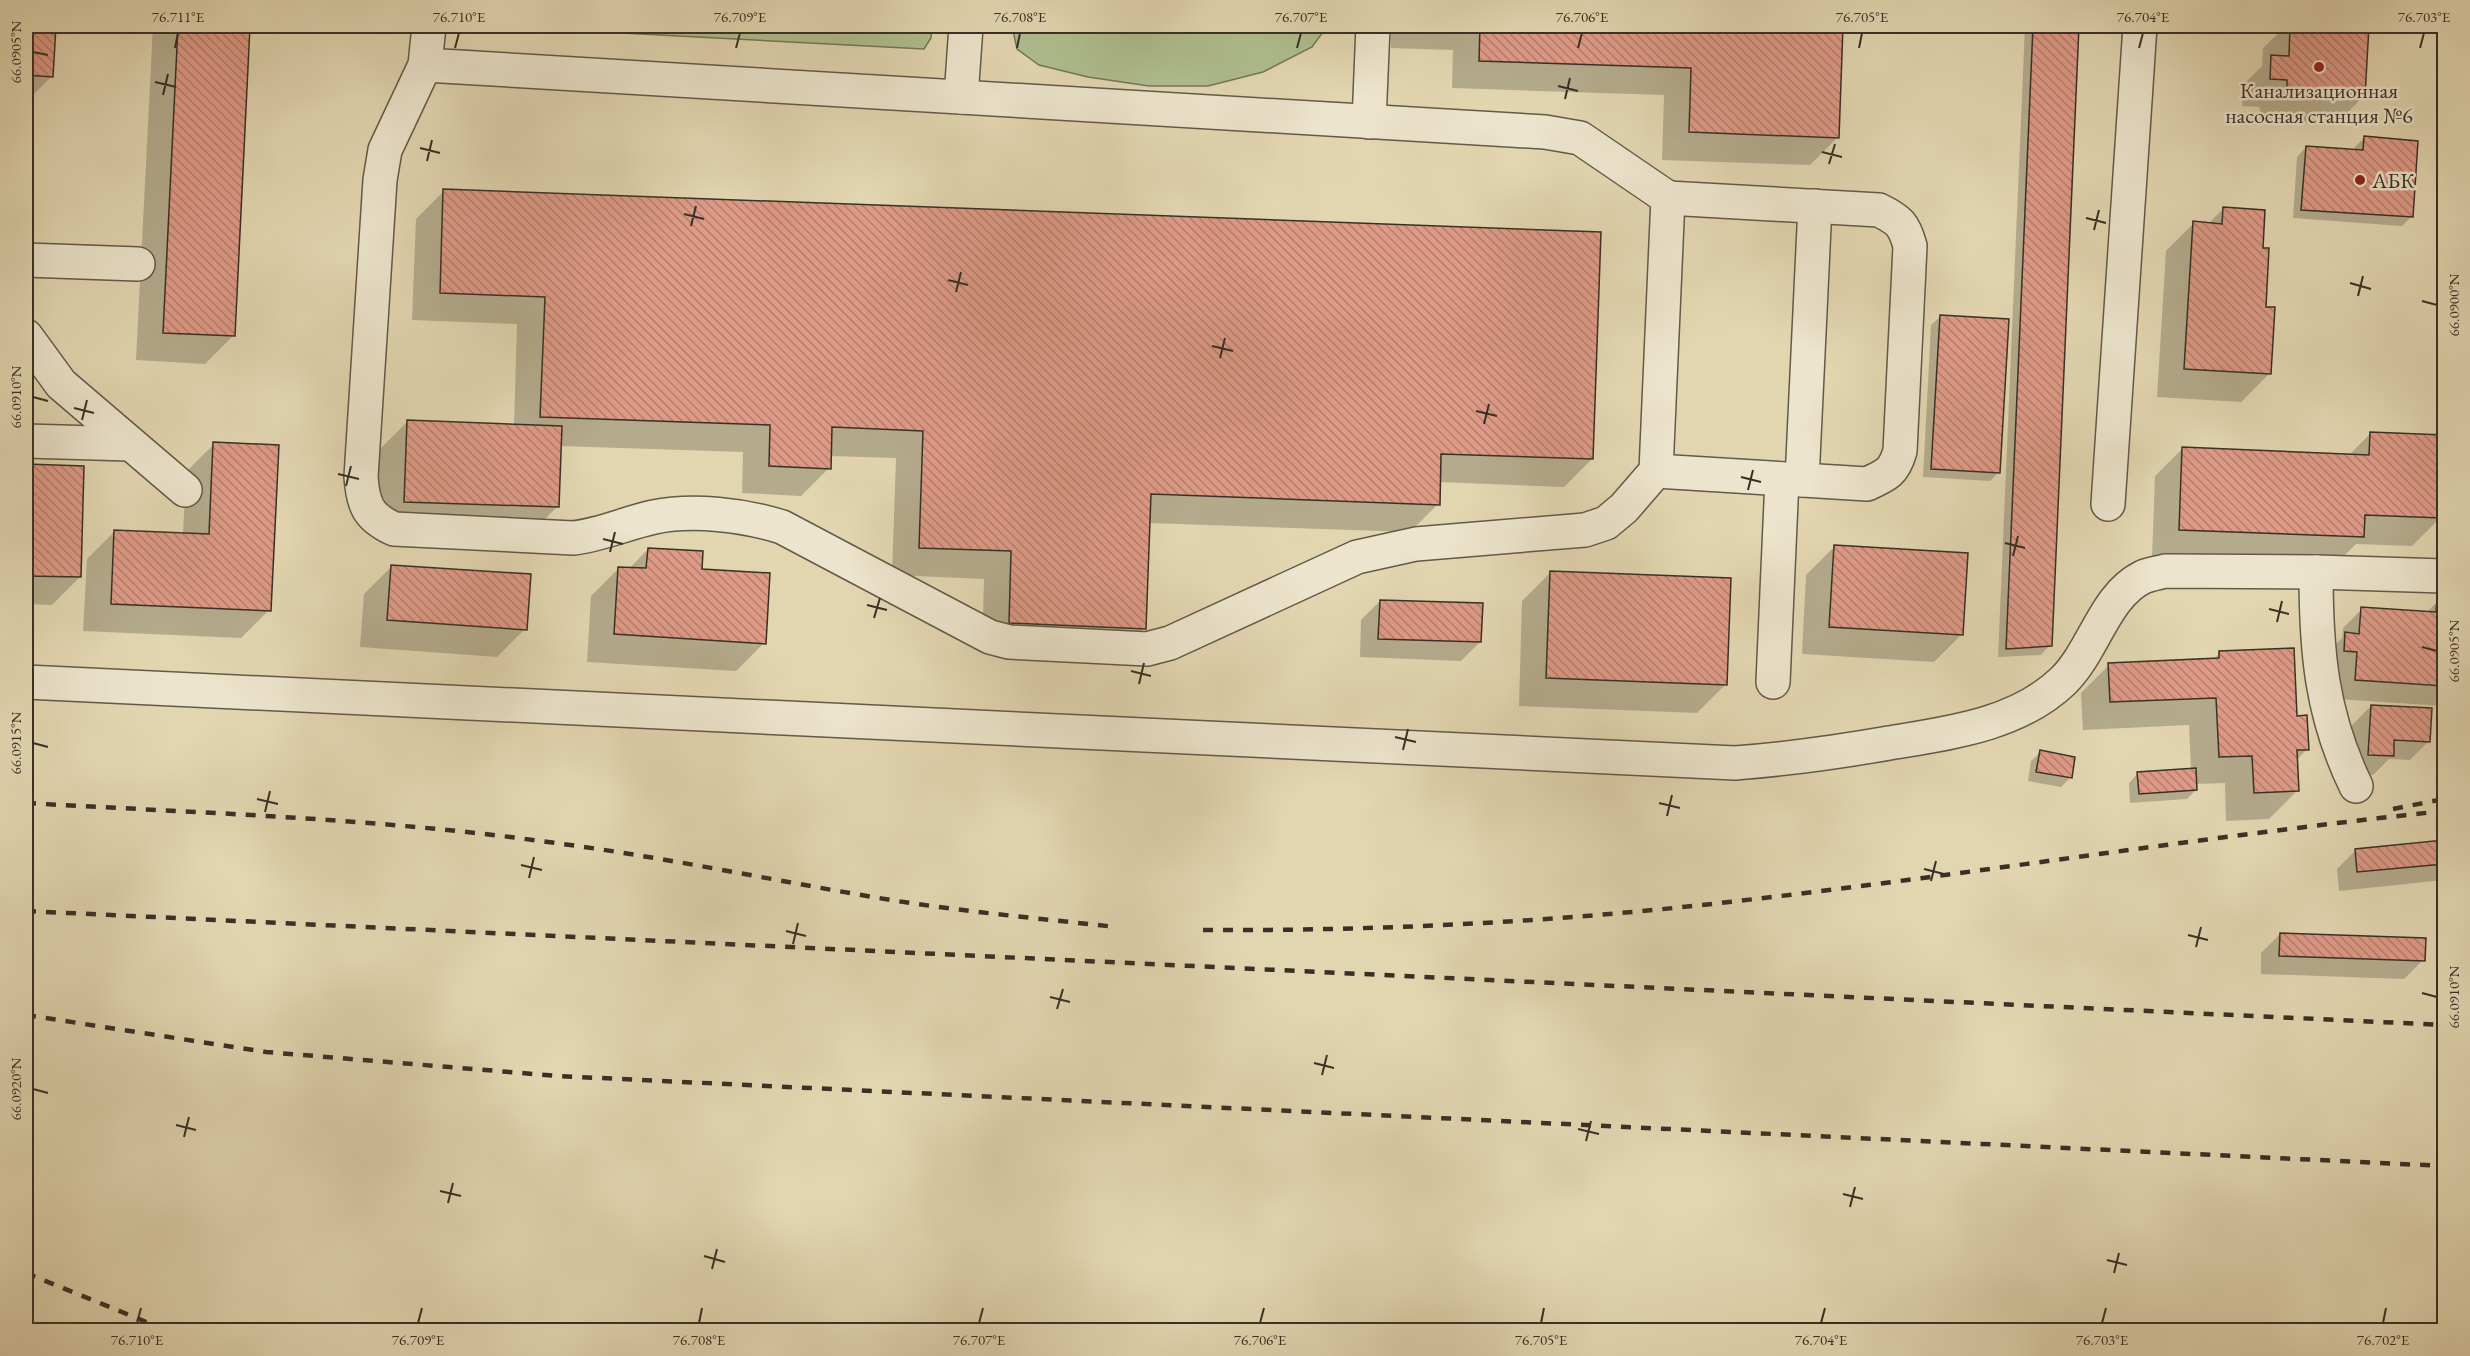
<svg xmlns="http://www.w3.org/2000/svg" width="2470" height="1356" viewBox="0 0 2470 1356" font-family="'EB Garamond',serif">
	<defs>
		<pattern id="building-back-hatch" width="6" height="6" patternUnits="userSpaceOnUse" patternTransform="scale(1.5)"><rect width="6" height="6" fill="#de9a87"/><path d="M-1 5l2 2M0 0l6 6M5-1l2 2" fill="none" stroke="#b57e6e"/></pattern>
	</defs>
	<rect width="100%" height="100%" fill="#e2d6b1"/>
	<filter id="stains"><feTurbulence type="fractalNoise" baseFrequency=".00333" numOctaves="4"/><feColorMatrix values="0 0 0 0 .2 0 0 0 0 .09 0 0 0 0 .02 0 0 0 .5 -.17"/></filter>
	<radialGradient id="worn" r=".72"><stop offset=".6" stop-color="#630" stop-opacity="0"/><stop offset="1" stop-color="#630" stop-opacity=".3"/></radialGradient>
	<g fill="#afbe8f" stroke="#74775a" stroke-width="1.5">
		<path d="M 598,26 L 932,26 L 931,38 L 924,49 L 603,32 Z"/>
		<path d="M 1012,26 L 1324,26 L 1323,32 L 1312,47 L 1263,72 L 1208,86 L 1149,86 L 1088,77 L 1039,65 L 1017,49 Z"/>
	</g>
	<g fill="#0003">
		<path d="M 26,26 L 54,26 L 52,76 L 33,95 L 26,95 Z"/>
		<path d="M 153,26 L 249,26 L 233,336 L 205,364 L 136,360 Z"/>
		<path d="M 1391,26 L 1842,26 L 1838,137 L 1810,165 L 1662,160 L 1664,95 L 1452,88 L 1453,50 L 1391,48 Z"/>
		<path d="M 2025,26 L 2078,26 L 2050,645 L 2041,655 L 1998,657 Z"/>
		<path d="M 2286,26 L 2368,26 L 2364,96 L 2336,124 L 2259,119 L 2260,107 L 2242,106 L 2244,84 L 2262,66 L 2263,48 Z"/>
		<path d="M 2364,138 L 2411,217 L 2402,226 L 2293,218 L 2297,157 L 2306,147 L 2355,151 L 2355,147 Z"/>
		<path d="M 444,191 L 1592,459 L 1564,487 L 1439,482 L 1438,504 L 1410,532 L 1149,523 L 1145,628 L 1117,656 L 982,651 L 984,579 L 892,575 L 896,458 L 830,456 L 829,468 L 801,496 L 742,493 L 743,452 L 560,446 L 558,506 L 530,534 L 377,529 L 379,450 L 407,422 L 514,425 L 517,324 L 412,320 L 416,219 Z"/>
		<path d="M 2224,208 L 2261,249 L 2269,374 L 2241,402 L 2157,397 L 2166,251 L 2194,223 L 2208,224 Z"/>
		<path d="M 1941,316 L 1999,472 L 1990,481 L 1923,477 L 1931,325 Z"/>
		<path d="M 2370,434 L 2440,518 L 2412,546 L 2356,544 L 2335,565 L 2152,557 L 2155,476 L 2183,448 L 2349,455 Z"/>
		<path d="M 214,444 L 269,610 L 241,638 L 83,631 L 87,559 L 115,531 L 183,534 L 186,472 Z"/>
		<path d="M 26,466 L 83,468 L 80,577 L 52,605 L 26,604 Z"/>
		<path d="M 1834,547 L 1962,634 L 1934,662 L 1802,654 L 1806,575 Z"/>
		<path d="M 648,549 L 700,570 L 764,643 L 736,671 L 587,662 L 591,596 L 619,568 L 629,569 Z"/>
		<path d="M 392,566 L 525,629 L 497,657 L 360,647 L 364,594 Z"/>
		<path d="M 1550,573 L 1725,685 L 1697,713 L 1519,706 L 1522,601 Z"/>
		<path d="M 1380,601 L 1480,642 L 1461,661 L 1360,657 L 1361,620 Z"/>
		<path d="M 2437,602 L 2444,602 L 2444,706 L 2337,699 L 2338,670 L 2326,669 L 2327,653 L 2342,638 L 2343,628 L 2362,609 L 2426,613 Z"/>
		<path d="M 2220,653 L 2296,717 L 2307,749 L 2296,761 L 2297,791 L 2269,819 L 2226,821 L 2225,783 L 2196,784 L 2196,790 L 2187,799 L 2130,803 L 2129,783 L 2138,773 L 2191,770 L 2189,725 L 2083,730 L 2081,693 L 2109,665 L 2212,660 Z"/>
		<path d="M 2371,706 L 2429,741 L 2410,760 L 2389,759 L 2373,775 L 2350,773 L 2352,725 Z"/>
		<path d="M 2041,752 L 2070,778 L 2061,787 L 2028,781 L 2031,761 Z"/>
		<path d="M 2444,842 L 2444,880 L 2339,891 L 2337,869 L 2356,850 Z"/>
		<path d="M 2280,934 L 2423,960 L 2404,979 L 2261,974 L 2261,953 Z"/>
	</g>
	<g fill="url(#building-back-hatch)" stroke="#393025" stroke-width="1.5">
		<path d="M 26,26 L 56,26 L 53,77 L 26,75 Z"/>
		<path d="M 178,26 L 250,26 L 235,336 L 163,333 Z"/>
		<path d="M 1480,26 L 1843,26 L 1839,138 L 1689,132 L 1691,68 L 1479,61 Z"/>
		<path d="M 2033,26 L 2079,26 L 2052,646 L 2006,649 Z"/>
		<path d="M 2290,26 L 2369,26 L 2365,96 L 2287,92 L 2287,80 L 2270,79 L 2271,55 L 2289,56 Z"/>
		<path d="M 2364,136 L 2418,141 L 2413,217 L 2301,210 L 2306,146 L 2363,150 Z"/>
		<path d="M 443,189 L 1601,232 L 1593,459 L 1441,454 L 1440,505 L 1151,494 L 1146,629 L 1009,623 L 1011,551 L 919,548 L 923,431 L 832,427 L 831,469 L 769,466 L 770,425 L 540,417 L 545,297 L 440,293 Z"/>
		<path d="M 2223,207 L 2265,210 L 2263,248 L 2269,248 L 2266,307 L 2275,307 L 2271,374 L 2184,369 L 2193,221 L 2222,224 Z"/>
		<path d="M 1940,315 L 2009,319 L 2000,473 L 1931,469 Z"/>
		<path d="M 407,420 L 562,426 L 559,507 L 404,502 Z"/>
		<path d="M 2370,432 L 2444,435 L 2441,518 L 2365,515 L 2364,537 L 2179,530 L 2182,447 L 2369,455 Z"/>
		<path d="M 213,442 L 279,445 L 271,611 L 111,604 L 114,530 L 209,534 Z"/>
		<path d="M 26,464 L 84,466 L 81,577 L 26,576 Z"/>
		<path d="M 1834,545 L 1968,553 L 1963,635 L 1829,627 Z"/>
		<path d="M 648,548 L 703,551 L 702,569 L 770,573 L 766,644 L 614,634 L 618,567 L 646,568 Z"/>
		<path d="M 391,565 L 531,574 L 527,630 L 387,620 Z"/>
		<path d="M 1550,571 L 1731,578 L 1727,685 L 1546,678 Z"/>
		<path d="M 1380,600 L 1483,603 L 1481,642 L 1378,639 Z"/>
		<path d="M 2437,600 L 2444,601 L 2444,686 L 2355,680 L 2357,652 L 2344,651 L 2345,632 L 2359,634 L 2361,607 L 2436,612 Z"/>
		<path d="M 2294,648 L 2297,716 L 2307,715 L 2309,750 L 2297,750 L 2299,791 L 2254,793 L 2252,756 L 2219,757 L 2216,698 L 2110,702 L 2108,663 L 2219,658 L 2219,651 Z"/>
		<path d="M 2371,705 L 2432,708 L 2430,742 L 2394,740 L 2394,756 L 2368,755 Z"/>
		<path d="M 2040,750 L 2075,757 L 2072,778 L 2036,772 Z"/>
		<path d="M 2196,768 L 2197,790 L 2139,794 L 2137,772 Z"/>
		<path d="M 2444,840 L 2444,864 L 2357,872 L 2355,849 Z"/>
		<path d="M 2280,933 L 2426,938 L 2425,961 L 2279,956 Z"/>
	</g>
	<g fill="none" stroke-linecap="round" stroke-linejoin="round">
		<g stroke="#635a48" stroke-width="36">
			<g id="minor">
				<path d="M 425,65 L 1545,132 L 1580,138 L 1668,198 L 1656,471 L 1624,508 L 1606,523 L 1585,530 L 1416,544 L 1357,557 L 1170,643 L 1147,649 L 1009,642 L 990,637 L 782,527 C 744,515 693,509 654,517 C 626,523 601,535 573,538 L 394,529 C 368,517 363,505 361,477 L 380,180 L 385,150 L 425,65 L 429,26"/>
				<path d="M 961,97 L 966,26"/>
				<path d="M 1369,122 L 1373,26"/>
				<path d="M 26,260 L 138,264"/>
				<path d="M 26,336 L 61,384 L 185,490"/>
				<path d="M 26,441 L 130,444"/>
				<path d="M 1656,471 L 1867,484 C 1887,475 1894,472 1900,451 L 1910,246 C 1904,224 1899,220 1879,210 L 1668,198"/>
				<path d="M 1802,480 L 1815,206"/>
				<path d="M 2108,504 L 2140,26"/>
				<path d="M 2316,572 C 2316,650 2321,714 2356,786"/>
				<path d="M 26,682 L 1735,763 C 1787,759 1838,752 1889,743 C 1949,733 2017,725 2063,681 C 2094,651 2104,596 2143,577 C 2150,574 2158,573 2165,571 L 2316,572 L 2444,576"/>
				<path d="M 1773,682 L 1782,479"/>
			</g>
		</g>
		<use href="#minor" stroke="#ece4cc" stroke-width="33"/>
		<g stroke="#393025" stroke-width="4.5" stroke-dasharray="10 10" stroke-linecap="butt">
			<path d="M 26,803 C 200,813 375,818 548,842 C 665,857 780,882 897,901 C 969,912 1043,919 1116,927"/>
			<path d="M 2393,809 L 2444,799"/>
			<path d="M 26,911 L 2444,1025"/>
			<path d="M 1203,930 C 1379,931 1555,922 1729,902 C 1968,875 2205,836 2444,811"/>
			<path d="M 26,1015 L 266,1052 L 558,1076 L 2444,1166"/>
			<path d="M 26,1273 L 166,1330"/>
		</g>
	</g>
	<path fill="none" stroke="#393025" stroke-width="2" d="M 175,48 L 178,33M 455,48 L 459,33M 736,48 L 740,33M 1017,48 L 1020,33M 1297,48 L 1301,33M 1578,48 L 1582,33M 1859,48 L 1862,33M 2139,48 L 2143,33M 2420,48 L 2424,33M 33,52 L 48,55M 155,82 L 176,87M 1558,86 L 1578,91M 163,95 L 168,74M 1565,99 L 1570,78M 420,148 L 440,153M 1822,152 L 1842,157M 427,161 L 432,140M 1829,164 L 1835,144M 684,214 L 704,219M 2086,218 L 2106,223M 691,226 L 696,206M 2094,230 L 2099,210M 948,280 L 968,285M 2350,283 L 2371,289M 956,292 L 961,272M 2358,296 L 2363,276M 2422,301 L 2437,305M 1212,346 L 1233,351M 1220,358 L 1225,338M 33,397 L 48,401M 74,408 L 94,413M 1476,411 L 1497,416M 82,420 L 87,400M 1484,424 L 1489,404M 338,474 L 359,479M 1741,477 L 1761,482M 346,486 L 351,466M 1748,490 L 1753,470M 603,539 L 623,544M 2005,543 L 2025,548M 610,552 L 615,532M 2013,556 L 2018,536M 867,605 L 887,610M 2269,609 L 2289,614M 874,618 L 880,598M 2277,622 L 2282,601M 2422,647 L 2437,651M 1131,671 L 1151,676M 1139,684 L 1144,663M 1395,737 L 1416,742M 33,743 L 48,747M 1403,750 L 1408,729M 257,799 L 278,804M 1659,803 L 1680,808M 265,812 L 270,791M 1667,816 L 1672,795M 521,865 L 542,870M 1924,869 L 1944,874M 529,878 L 534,857M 1931,881 L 1936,861M 786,931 L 806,936M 2188,935 L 2208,940M 793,944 L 798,923M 2196,947 L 2201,927M 2422,993 L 2437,997M 1050,997 L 1070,1002M 1057,1009 L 1063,989M 1314,1063 L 1334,1068M 1322,1075 L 1327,1055M 33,1089 L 48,1093M 176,1125 L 196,1130M 1578,1129 L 1599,1134M 184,1137 L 189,1117M 1586,1141 L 1591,1121M 440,1191 L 461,1196M 1843,1194 L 1863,1199M 448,1203 L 453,1183M 1850,1207 L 1855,1187M 704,1256 L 725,1262M 2107,1260 L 2127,1265M 712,1269 L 717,1249M 2114,1273 L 2119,1253M 137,1323 L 141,1308M 418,1323 L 422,1308M 699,1323 L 702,1308M 979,1323 L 983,1308M 1260,1323 L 1264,1308M 1541,1323 L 1544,1308M 1821,1323 L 1825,1308M 2102,1323 L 2106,1308M 2383,1323 L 2386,1308"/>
	<g fill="#8f2418" stroke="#ece4cc" stroke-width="2">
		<circle cx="2319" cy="67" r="6"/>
		<circle cx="2360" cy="180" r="6"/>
	</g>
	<g text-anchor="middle" stroke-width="5" stroke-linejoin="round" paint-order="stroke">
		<g font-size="22" fill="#393025" stroke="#ece4cc">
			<text x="2319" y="98">Канализационная<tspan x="2319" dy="25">насосная станция №6</tspan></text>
			<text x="2372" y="188" text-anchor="start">АБК</text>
		</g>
	</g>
	<rect width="2470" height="1356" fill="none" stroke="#e2d6b1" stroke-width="66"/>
	<rect x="33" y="33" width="2404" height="1290" fill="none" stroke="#393025" stroke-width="2"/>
	<g font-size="15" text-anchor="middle" fill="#393025">
		<text x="178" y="22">76.711°E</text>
		<text x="459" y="22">76.710°E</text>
		<text x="740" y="22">76.709°E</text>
		<text x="1020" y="22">76.708°E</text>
		<text x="1301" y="22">76.707°E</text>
		<text x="1582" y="22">76.706°E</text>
		<text x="1862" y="22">76.705°E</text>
		<text x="2143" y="22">76.704°E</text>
		<text x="2424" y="22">76.703°E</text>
		<text transform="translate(16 52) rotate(-90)" y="5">66.0905°N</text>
		<text transform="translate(2454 305) rotate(-90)" y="5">66.0900°N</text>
		<text transform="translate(16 397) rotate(-90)" y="5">66.0910°N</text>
		<text transform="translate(2454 651) rotate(-90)" y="5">66.0905°N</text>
		<text transform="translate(16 743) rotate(-90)" y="5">66.0915°N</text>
		<text transform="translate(2454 997) rotate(-90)" y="5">66.0910°N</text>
		<text transform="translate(16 1089) rotate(-90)" y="5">66.0920°N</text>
		<text x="137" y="1345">76.710°E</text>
		<text x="418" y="1345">76.709°E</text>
		<text x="699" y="1345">76.708°E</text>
		<text x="979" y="1345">76.707°E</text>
		<text x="1260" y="1345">76.706°E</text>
		<text x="1541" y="1345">76.705°E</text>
		<text x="1821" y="1345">76.704°E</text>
		<text x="2102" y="1345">76.703°E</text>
		<text x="2383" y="1345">76.702°E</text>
	</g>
	<rect width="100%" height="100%" filter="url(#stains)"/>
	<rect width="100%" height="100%" fill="url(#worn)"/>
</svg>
